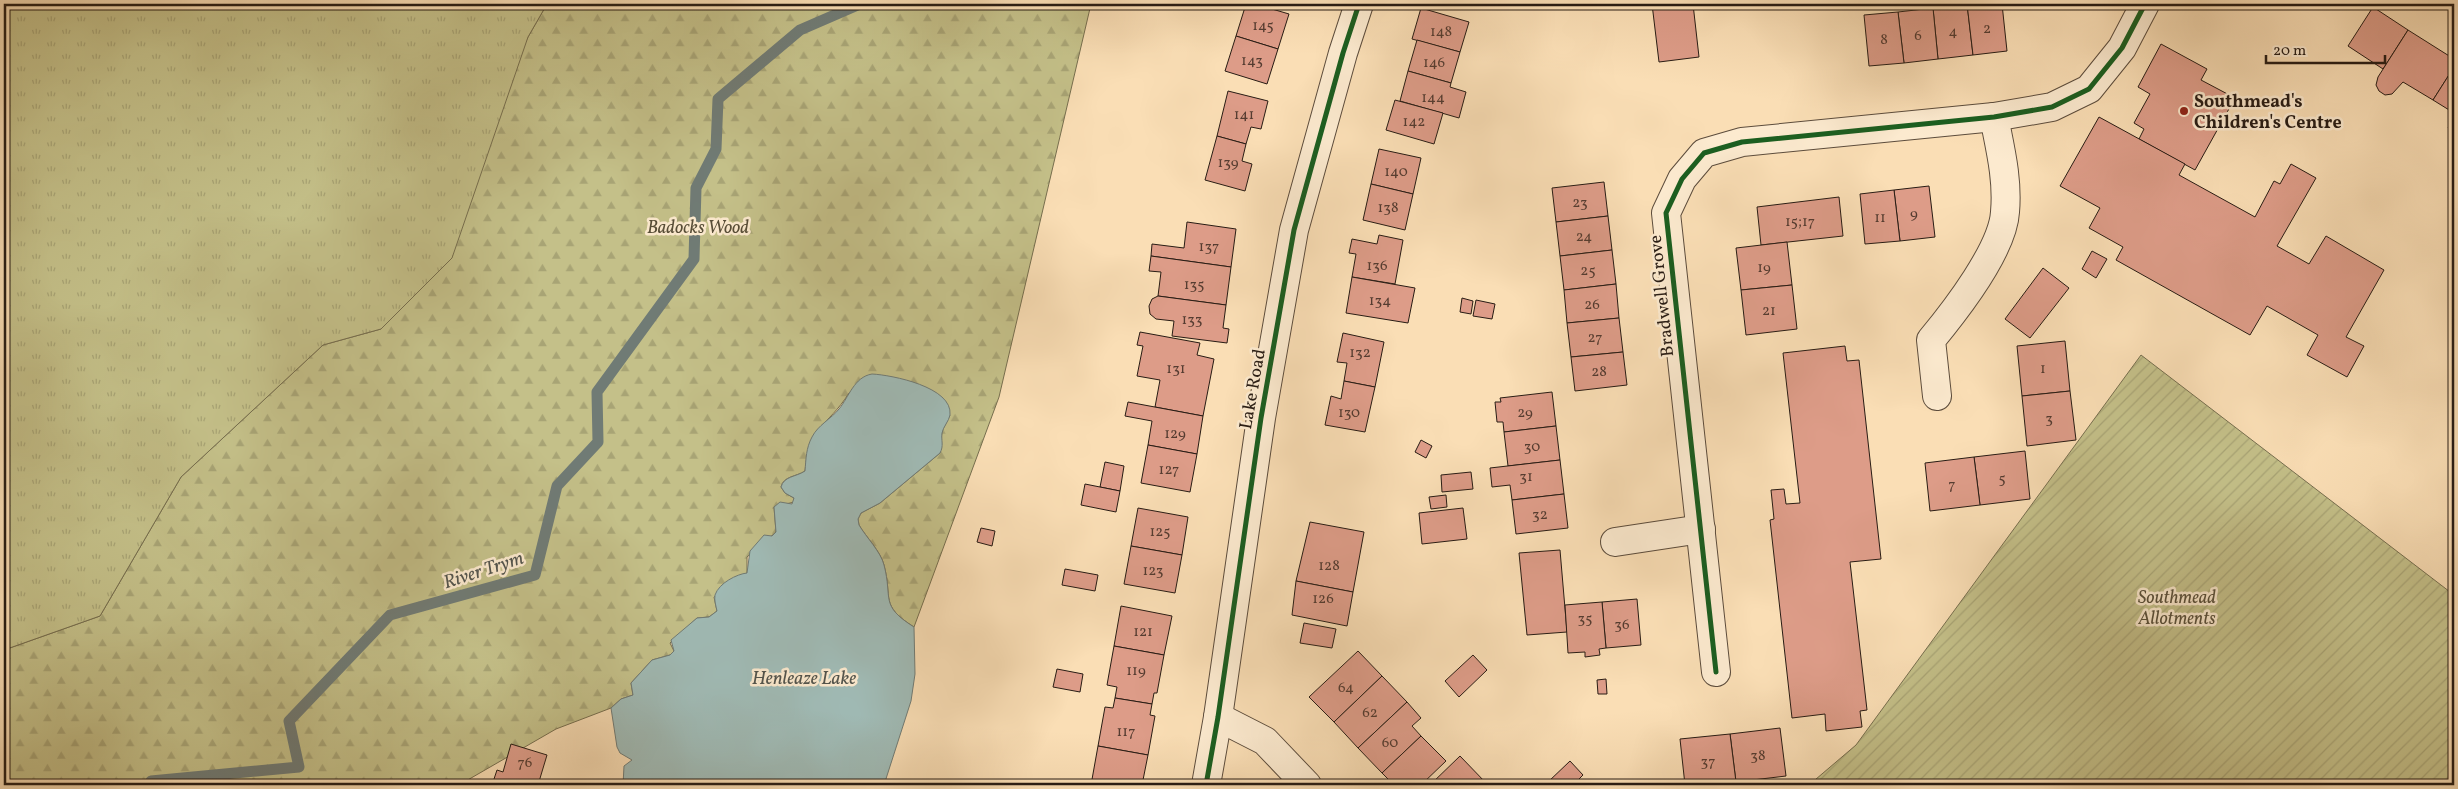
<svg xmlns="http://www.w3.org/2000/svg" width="2458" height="789" viewBox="0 0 2458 789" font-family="Vollkorn,serif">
	<defs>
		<pattern id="forest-firs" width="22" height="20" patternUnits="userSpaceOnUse" patternTransform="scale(1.25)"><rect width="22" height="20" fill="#c4c089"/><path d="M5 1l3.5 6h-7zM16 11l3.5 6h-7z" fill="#a8a475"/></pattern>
		<pattern id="park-tufts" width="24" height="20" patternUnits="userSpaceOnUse" patternTransform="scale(1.25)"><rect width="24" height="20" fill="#c4c089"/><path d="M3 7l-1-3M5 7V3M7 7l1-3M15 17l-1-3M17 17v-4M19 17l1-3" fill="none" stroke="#a8a475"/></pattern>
		<pattern id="garden-furrows" width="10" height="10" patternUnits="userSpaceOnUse" patternTransform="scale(1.25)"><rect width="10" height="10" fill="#c4c089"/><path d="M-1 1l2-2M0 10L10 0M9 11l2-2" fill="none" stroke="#a8a475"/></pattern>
	</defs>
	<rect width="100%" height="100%" fill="#fadeb5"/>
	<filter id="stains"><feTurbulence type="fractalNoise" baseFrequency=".004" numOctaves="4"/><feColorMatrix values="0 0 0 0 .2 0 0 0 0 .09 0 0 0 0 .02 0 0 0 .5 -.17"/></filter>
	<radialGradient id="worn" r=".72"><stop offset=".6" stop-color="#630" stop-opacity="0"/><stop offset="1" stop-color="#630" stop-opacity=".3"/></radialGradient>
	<path fill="url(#forest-firs)" stroke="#766e4e" d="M 547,4 L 1091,4 L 999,397 L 914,627 C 879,605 893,599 884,565 C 881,552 866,537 859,525 L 858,519 L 861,513 L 880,503 L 940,453 L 942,431 L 950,415 L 849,393 C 827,428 809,424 805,471 C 796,477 783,476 781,487 L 785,493 L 794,498 L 794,502 L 774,507 L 776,532 L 747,557 L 747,573 L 714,597 L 717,611 L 709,617 L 697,618 L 670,643 L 674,651 L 670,655 L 652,660 L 631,683 L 633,695 L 621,699 L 611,708 L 556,729 L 459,785 L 4,785 L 4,650 L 100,616 L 181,477 L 323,345 L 381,329 L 528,37 Z"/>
	<path fill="url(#park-tufts)" stroke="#766e4e" d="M 4,4 L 547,4 L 528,37 L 452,258 L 381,329 L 323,345 L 181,477 L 100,616 L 4,650 Z"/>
	<path fill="url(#garden-furrows)" stroke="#766e4e" d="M 2141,355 L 2454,595 L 2454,785 L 1809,785 L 1856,745 Z"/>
	<path fill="#a0bbb6" stroke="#707b75" d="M 872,374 C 892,375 953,387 950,415 C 949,421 943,427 942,433 C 941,440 944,446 940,453 L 880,503 L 861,513 L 858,519 L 859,525 C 866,537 881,552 884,565 C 893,599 879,605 914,627 L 915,674 L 911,701 L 884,785 L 623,785 L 624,766 L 632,760 L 620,753 L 617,747 L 611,708 L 621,699 L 633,695 L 631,683 L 652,660 L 670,655 L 674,651 L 671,640 L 697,618 L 709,617 L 717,611 C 716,606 714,600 715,595 C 719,583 737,574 747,573 L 750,551 L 764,535 L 772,536 L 776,532 L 774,507 L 780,502 L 792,504 L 794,498 L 785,493 L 781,487 C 784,476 796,477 805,471 C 806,459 806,448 812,437 C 818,425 831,419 839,409 C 849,397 854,377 872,374 Z"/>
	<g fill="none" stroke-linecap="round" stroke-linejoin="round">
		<path stroke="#707b75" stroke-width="11" d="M 148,785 L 151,781 L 299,767 L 289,721 L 390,615 L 535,575 L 557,486 L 598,442 L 597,392 L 694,259 L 696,188 L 716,149 L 718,99 L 800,30 L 860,4"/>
	</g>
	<g fill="#dd9c88" stroke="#281c14">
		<path d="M 1246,4 L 1255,4 L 1289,14 L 1278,49 L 1236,36 Z"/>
		<path d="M 1280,4 L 1293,4 L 1292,8 Z"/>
		<path d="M 1652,4 L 1693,4 L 1699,57 L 1659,62 Z"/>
		<path d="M 1967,4 L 1973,55 L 1938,59 L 1933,8 Z"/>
		<path d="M 1967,4 L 2002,4 L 2007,51 L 1973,55 Z"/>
		<path d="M 2373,7 L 2408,30 L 2383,69 L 2348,46 Z"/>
		<path d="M 1421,8 L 1469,22 L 1460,52 L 1412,39 Z"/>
		<path d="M 1933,8 L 1938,59 L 1904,63 L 1898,12 Z"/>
		<path d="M 1898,12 L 1904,63 L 1869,66 L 1864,15 Z"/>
		<path d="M 2408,30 L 2454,59 L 2454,67 L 2433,100 L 2403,82 L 2392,94 L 2385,95 L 2379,91 L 2376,85 L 2378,77 Z"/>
		<path d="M 1236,36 L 1278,49 L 1267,84 L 1225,71 Z"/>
		<path d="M 1417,40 L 1460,52 L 1451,83 L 1408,71 Z"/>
		<path d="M 2161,44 L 2207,69 L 2201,80 L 2235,98 L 2195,170 L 2139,139 L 2144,129 L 2134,123 L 2150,94 L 2138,87 Z"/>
		<path d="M 2454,67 L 2454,113 L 2433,100 Z"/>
		<path d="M 1408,71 L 1451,83 L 1450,87 L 1466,92 L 1459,118 L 1400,101 Z"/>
		<path d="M 1228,91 L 1268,101 L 1261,129 L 1251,127 L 1246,144 L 1217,136 Z"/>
		<path d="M 1395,100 L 1443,113 L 1434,144 L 1386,130 Z"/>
		<path d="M 2099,117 L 2185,164 L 2179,175 L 2255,217 L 2274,181 L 2280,184 L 2291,164 L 2316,178 L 2277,246 L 2309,264 L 2326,236 L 2384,270 L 2346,337 L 2364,346 L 2347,377 L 2307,355 L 2318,335 L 2267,306 L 2250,335 L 2116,260 L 2123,247 L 2089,228 L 2100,208 L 2060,186 Z"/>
		<path d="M 2454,119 L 2454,132 L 2448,128 Z"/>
		<path d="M 1217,136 L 1246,144 L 1242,161 L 1252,164 L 1245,191 L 1205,180 Z"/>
		<path d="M 1379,149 L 1421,158 L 1413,194 L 1371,184 Z"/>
		<path d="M 1604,182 L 1608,216 L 1556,222 L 1552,188 Z"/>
		<path d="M 1371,184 L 1413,194 L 1405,230 L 1363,220 Z"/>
		<path d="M 1929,186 L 1935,237 L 1900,241 L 1894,190 Z"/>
		<path d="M 1894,190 L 1900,241 L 1865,244 L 1860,194 Z"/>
		<path d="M 1839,197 L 1843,236 L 1761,245 L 1757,207 Z"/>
		<path d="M 1608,216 L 1612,250 L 1560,256 L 1556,222 Z"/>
		<path d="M 1187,222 L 1236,229 L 1231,267 L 1151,256 L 1152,244 L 1184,248 Z"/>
		<path d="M 1379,235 L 1403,240 L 1395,284 L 1352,277 L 1356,254 L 1349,253 L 1352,239 L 1377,244 Z"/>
		<path d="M 1787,242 L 1792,285 L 1741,290 L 1736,248 Z"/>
		<path d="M 1612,250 L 1616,284 L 1564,290 L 1560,256 Z"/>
		<path d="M 2092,251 L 2107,259 L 2096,278 L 2082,269 Z"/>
		<path d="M 1151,256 L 1231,267 L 1226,305 L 1158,296 L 1161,272 L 1149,271 Z"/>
		<path d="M 2043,268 L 2069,288 L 2030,338 L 2005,319 Z"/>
		<path d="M 1352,277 L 1415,288 L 1408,323 L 1346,313 Z"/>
		<path d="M 1616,284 L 1619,318 L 1567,323 L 1564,290 Z"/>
		<path d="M 1792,285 L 1797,329 L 1746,335 L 1741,290 Z"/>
		<path d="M 1158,296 L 1226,305 L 1223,328 L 1229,329 L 1227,343 L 1172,336 L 1174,321 L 1156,319 L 1150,314 L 1149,306 L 1152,299 Z"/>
		<path d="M 1462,298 L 1473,301 L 1471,314 L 1460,312 Z"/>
		<path d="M 1476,300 L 1495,304 L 1492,319 L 1473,316 Z"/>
		<path d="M 1619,318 L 1623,352 L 1571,357 L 1567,323 Z"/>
		<path d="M 1140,332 L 1200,343 L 1197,355 L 1214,359 L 1203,416 L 1155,407 L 1160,380 L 1137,376 L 1143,346 L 1137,345 Z"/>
		<path d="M 1343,333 L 1384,342 L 1375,387 L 1344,381 L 1347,363 L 1337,362 Z"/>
		<path d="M 2065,341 L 2070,391 L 2022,396 L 2017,346 Z"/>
		<path d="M 1845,346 L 1847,361 L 1859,360 L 1881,559 L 1850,562 L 1867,710 L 1860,711 L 1862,727 L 1826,731 L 1825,714 L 1792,718 L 1770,520 L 1774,519 L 1771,490 L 1784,489 L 1786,504 L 1800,503 L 1783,353 Z"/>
		<path d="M 1623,352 L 1627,385 L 1575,391 L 1571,357 Z"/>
		<path d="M 1344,381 L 1375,387 L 1365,432 L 1325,425 L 1331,396 L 1341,399 Z"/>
		<path d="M 2070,391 L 2076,440 L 2027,446 L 2022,396 Z"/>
		<path d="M 1552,392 L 1556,426 L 1504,432 L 1503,422 L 1497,422 L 1495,402 L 1501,402 L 1500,398 Z"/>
		<path d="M 1128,402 L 1203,416 L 1197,454 L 1148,445 L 1152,421 L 1125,416 Z"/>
		<path d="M 1556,426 L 1560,460 L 1508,466 L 1504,432 Z"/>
		<path d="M 1421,440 L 1432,446 L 1426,458 L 1415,452 Z"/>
		<path d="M 1148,445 L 1197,454 L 1190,492 L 1141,483 Z"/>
		<path d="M 2025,451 L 2030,499 L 1980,505 L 1974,457 Z"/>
		<path d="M 1974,457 L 1980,505 L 1930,511 L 1925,463 Z"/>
		<path d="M 1560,460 L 1564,494 L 1512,500 L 1510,485 L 1492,487 L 1490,468 Z"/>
		<path d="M 1105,462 L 1124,466 L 1120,491 L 1100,487 Z"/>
		<path d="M 1471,472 L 1473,489 L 1442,492 L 1441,475 Z"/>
		<path d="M 1085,484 L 1120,491 L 1116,512 L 1081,505 Z"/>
		<path d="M 1564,494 L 1568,528 L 1516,534 L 1512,500 Z"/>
		<path d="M 1446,495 L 1447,507 L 1431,509 L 1429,497 Z"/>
		<path d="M 1138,508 L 1188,517 L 1182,555 L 1131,546 Z"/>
		<path d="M 1463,508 L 1467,539 L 1422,544 L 1419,513 Z"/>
		<path d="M 1310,522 L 1364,532 L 1353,592 L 1296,581 Z"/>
		<path d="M 981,528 L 995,531 L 992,546 L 977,542 Z"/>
		<path d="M 1131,546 L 1182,555 L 1175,593 L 1124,584 Z"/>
		<path d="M 1560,550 L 1567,632 L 1527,635 L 1519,553 Z"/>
		<path d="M 1065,569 L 1098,575 L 1095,591 L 1062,585 Z"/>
		<path d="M 1296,581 L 1353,592 L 1347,626 L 1292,615 Z"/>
		<path d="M 1637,599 L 1641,645 L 1606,648 L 1602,602 Z"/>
		<path d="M 1602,602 L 1606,648 L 1599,649 L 1600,655 L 1585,657 L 1585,652 L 1568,653 L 1565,605 Z"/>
		<path d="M 1121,606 L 1172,616 L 1164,655 L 1114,646 Z"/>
		<path d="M 1304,623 L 1336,629 L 1332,648 L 1300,643 Z"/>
		<path d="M 1114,646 L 1164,655 L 1157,693 L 1154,693 L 1152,704 L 1115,698 L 1117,687 L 1107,685 Z"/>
		<path d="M 1358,651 L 1382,676 L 1334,722 L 1309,697 Z"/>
		<path d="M 1473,655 L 1487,670 L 1459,697 L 1445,681 Z"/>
		<path d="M 1057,669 L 1083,674 L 1080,692 L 1053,687 Z"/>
		<path d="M 1382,676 L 1407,702 L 1358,748 L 1334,722 Z"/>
		<path d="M 1606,679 L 1607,694 L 1598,694 L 1597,680 Z"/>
		<path d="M 1115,698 L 1152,704 L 1150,715 L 1155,716 L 1148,755 L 1098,746 L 1105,707 L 1113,708 Z"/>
		<path d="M 1407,702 L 1421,718 L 1412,726 L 1421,736 L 1382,773 L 1358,748 Z"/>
		<path d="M 1780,728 L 1786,776 L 1736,782 L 1730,734 Z"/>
		<path d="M 1730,734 L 1736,782 L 1685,785 L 1680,739 Z"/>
		<path d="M 1421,736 L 1446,761 L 1421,785 L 1394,785 L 1382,773 Z"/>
		<path d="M 511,744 L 547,755 L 538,785 L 479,785 L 480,782 L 492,785 L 497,770 L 503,772 Z"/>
		<path d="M 1098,746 L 1148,755 L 1142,785 L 1091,785 Z"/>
		<path d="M 1460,756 L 1486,783 L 1484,785 L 1430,785 Z"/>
		<path d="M 1570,761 L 1583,775 L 1573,785 L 1551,785 L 1548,782 Z"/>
	</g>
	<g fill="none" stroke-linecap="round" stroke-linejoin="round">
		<g stroke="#5c4c3c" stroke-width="30">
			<g id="minor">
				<path d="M 1937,396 L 1931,340 C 1955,311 2003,249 2005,212 C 2008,179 2000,148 1994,117"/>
				<path d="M 1615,542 L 1701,529"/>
				<path d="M 1716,672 L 1666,213 L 1682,179 L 1704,153 L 1742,142 L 1994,117 L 2052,107 L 2089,89 L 2122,48 L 2145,4"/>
				<path d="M 1218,717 L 1265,741 L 1307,785"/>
				<path d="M 1206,785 L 1218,717 L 1261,418 L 1294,230 L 1343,53 L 1359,4"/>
			</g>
		</g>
		<use href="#minor" stroke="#fceacf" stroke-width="28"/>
		<g stroke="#fceacf" stroke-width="8">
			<g id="cycleway">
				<path d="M 1716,672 L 1666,213 L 1682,179 L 1704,153 L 1742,142 L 1994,117 L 2052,107 L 2089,89 L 2122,48 L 2145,4"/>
				<path d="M 1206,785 L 1218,717 L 1261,418 L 1294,230 L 1343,53 L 1359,4"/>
			</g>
		</g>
		<use href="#cycleway" stroke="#1b5e20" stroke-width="5"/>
	</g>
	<circle fill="#8f2418" stroke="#fceacf" stroke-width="2" cx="2184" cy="111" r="5"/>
	<g text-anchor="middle" stroke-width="5" stroke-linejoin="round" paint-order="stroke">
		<g font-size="15" fill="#553c31">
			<text x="1263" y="30">145</text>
			<text x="1987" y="33">2</text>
			<text x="1441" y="36">148</text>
			<text x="1953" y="36">4</text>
			<text x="1918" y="40">6</text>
			<text x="1884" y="44">8</text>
			<text x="1252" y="65">143</text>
			<text x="1434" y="67">146</text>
			<text x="1433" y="102">144</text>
			<text x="1244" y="119">141</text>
			<text x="1414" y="126">142</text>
			<text x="1228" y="167">139</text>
			<text x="1396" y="176">140</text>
			<text x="1580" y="207">23</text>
			<text x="1388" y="212">138</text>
			<text x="1914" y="218">9</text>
			<text x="1880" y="222">11</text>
			<text x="1800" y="226">15;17</text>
			<text x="1584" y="241">24</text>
			<text x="1209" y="251">137</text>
			<text x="1377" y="270">136</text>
			<text x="1764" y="272">19</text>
			<text x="1588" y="275">25</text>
			<text x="1194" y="289">135</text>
			<text x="1380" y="305">134</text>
			<text x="1592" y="309">26</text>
			<text x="1769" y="315">21</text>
			<text x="1192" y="324">133</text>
			<text x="1595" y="342">27</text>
			<text x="1360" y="357">132</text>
			<text x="1176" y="373">131</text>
			<text x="2043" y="373">1</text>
			<text x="1599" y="376">28</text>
			<text x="1349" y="417">130</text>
			<text x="1525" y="417">29</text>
			<text x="2049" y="423">3</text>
			<text x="1175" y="438">129</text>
			<text x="1532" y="451">30</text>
			<text x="1169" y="474">127</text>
			<text x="1526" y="481">31</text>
			<text x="2002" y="483">5</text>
			<text x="1952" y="489">7</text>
			<text x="1540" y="519">32</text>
			<text x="1160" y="536">125</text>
			<text x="1329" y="570">128</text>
			<text x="1153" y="575">123</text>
			<text x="1323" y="603">126</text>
			<text x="1585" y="623">35</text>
			<text x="1622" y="629">36</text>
			<text x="1143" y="636">121</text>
			<text x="1136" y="675">119</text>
			<text x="1346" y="692">64</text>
			<text x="1370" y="717">62</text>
			<text x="1126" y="736">117</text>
			<text x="1390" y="747">60</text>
			<text x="1758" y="760">38</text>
			<text x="1708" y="766">37</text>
			<text x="525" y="767">76</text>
		</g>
		<g font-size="18" font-weight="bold" fill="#281c14" stroke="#fceacf" text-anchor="start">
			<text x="2194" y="107">Southmead's<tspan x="2194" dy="21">Children's Centre</tspan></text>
		</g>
		<g font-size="18" font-style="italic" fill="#574d37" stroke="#fceacf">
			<text x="698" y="233">Badocks Wood</text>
			<text x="2177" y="603">Southmead<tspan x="2177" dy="21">Allotments</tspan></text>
		</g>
		<g font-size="18" fill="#281c14" stroke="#fceacf">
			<text transform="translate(1661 296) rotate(-96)" y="6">Bradwell Grove</text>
			<text transform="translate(1252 389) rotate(-80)" y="6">Lake Road</text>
		</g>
		<g font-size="19" font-style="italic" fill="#52544d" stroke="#fceacf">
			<text transform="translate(483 569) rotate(-18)" y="7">River Trym</text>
			<text x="804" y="684">Henleaze Lake</text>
		</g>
	</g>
	<rect width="2458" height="789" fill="none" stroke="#fadeb5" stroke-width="20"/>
	<rect x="5" y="5" width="2448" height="779" fill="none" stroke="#281c14" stroke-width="2.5"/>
	<rect x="10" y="10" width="2438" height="769" fill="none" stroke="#281c14"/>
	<path d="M2266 55v8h119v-8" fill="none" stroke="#281c14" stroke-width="2.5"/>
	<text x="2273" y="55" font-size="15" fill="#281c14" stroke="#fceacf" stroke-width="4" paint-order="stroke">20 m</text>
	<rect width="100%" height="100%" filter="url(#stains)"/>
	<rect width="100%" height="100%" fill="url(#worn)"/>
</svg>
